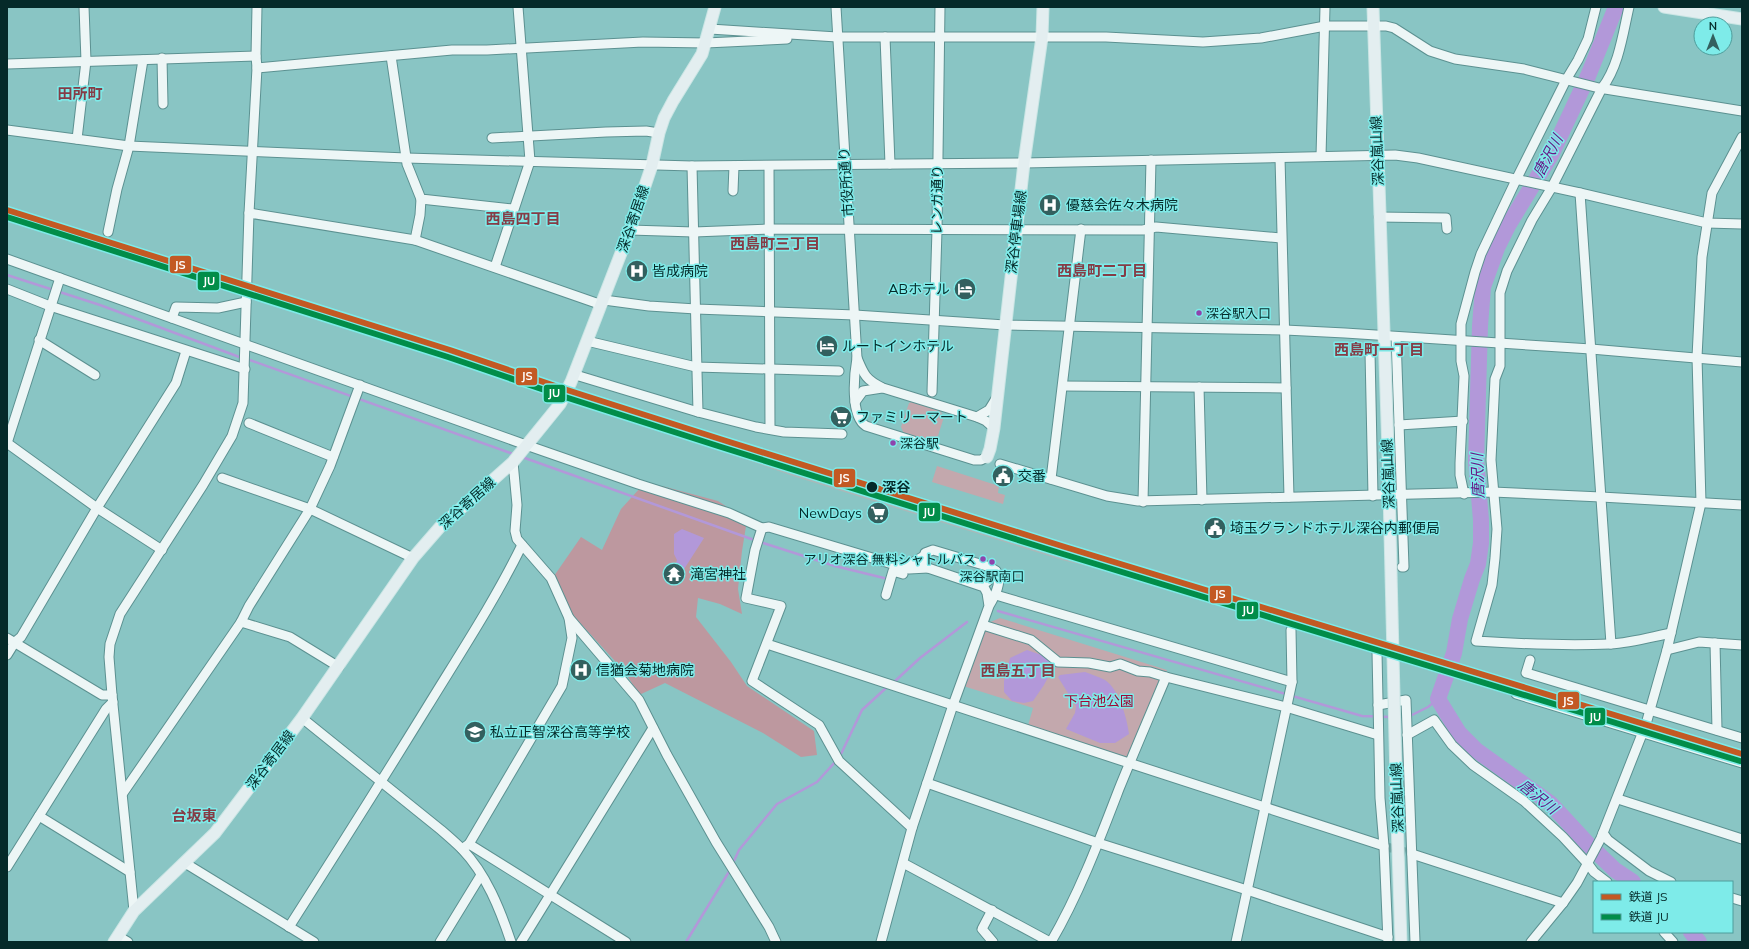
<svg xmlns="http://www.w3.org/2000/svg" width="1749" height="949" viewBox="0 0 1749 949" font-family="Mulish,'Noto Sans JP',sans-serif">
	<rect width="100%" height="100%" fill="#89c5c4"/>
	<g fill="#c3a8ad">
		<path d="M 914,401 L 939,409 L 944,417 L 935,445 L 904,434 L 901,427 L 909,403 Z"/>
		<path d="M 937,466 L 999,486 L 998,493 L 1005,495 L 1003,504 L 932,482 Z"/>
		<path d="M 1000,618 L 1167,670 L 1164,681 L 1129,763 L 1027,729 L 1033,708 L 960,685 L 983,625 Z"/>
	</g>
	<path fill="#bd989f" d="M 662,486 L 718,501 L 747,520 L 742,551 L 738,589 L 742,614 L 720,604 L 698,598 L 696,617 L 731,662 L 747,686 L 814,731 L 817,755 L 801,757 L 763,733 L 665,683 L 639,695 L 625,672 L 571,613 L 554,576 L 581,537 L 602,550 L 621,509 L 641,487 Z"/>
	<g fill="#b298d9">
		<path d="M 682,529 L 704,538 L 679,577 L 675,577 L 673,574 L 677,560 L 674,554 L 674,534 Z"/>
		<path d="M 1027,650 L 1047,657 L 1055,664 L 1044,685 L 1033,701 L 1024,703 L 1012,701 L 1004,692 L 1004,681 L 1010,658 Z"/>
		<path d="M 1085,672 C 1091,674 1099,677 1105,680 C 1119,689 1127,718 1129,734 L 1115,743 L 1100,743 L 1066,729 L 1075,713 L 1076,706 L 1058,677 L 1060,675 Z"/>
	</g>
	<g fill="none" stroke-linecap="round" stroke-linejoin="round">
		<g stroke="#b298d9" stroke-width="2.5">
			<path d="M 7,275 L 100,305 L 242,358"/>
			<path d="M 247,359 L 516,455"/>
			<path d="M 522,457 L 757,541 L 835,566 L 888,579"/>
			<path d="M 998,611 L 1362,716 L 1391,717"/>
			<path d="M 894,682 L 920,658 L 967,622"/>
			<path d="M 1410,716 L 1428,707 L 1438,699"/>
			<path d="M 841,754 L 862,710 L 886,688"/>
			<path d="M 733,863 L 739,850 L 777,804 L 817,782 L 836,761"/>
			<path d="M 686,942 L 730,870"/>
		</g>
		<g stroke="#b298d9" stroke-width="16">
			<path d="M 1616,7 L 1588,76 L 1551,155 L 1509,224 L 1497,248 L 1483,287 L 1480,326 L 1476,461 L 1481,520 L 1481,543 L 1478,564 L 1472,579 L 1460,619 L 1454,653 L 1438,699 L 1459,733 L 1476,750 L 1550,803 L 1587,843 L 1615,870 L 1633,882"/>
			<path d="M 1691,932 L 1699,942"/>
		</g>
		<path stroke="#6fa6a5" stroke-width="9" stroke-dasharray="9 4.5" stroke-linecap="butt" d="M 1384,846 L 1412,854"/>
		<g stroke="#5c9191" stroke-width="11">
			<g id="minor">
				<path d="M 836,7 L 857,358 C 854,375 850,416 866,426 L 974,460 L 981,460 L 987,457"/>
				<path d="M 1629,7 C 1623,33 1619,66 1602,88 L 1552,187 L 1532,220 L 1507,271 L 1500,293 L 1500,366 L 1495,379 L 1491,460 L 1497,529 L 1495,558 L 1492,585 L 1476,641 C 1521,644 1566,646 1610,644 C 1631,643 1651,637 1671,633"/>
				<path d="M 710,29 L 837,37 L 1106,37 L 1203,42 L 1261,38 L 1325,26 L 1386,26 L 1394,28 L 1430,51 L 1455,59 L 1524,69 L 1599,88 L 1742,111"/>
				<path d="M 885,37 L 890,164"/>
				<path d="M 391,56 L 407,164 L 421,199 L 513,209"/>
				<path d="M 162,58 L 163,104"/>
				<path d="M 7,64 L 256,56"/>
				<path d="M 257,68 L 452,50 L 487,50 L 643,42 L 706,43 L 787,39"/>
				<path d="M 7,130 L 129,146 L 406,158 L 692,166 L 1024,163 L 1395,155 L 1418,158 L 1580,193 L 1707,223 L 1742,224"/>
				<path d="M 492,138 L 606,132 L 646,131 L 659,133"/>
				<path d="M 77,139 L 86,61 L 84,7"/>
				<path d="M 1321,156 L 1325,7"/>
				<path d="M 1280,158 L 1289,497"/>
				<path d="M 692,166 L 698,412 L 756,427 L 784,432 L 842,434"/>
				<path d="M 769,166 L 770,429"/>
				<path d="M 733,191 L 734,166"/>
				<path d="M 1580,193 L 1611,644"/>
				<path d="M 249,213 L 415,240 L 602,305"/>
				<path d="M 1379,217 L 1446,218 L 1447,229"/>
				<path d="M 630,230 L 694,232 L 769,229 L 1143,230 L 1156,227 L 1281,238"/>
				<path d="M 108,232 L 117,189 L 129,146 L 143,60"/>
				<path d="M 415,240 L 420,215 L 421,199"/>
				<path d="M 7,259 L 526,445 L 638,484 L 729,513 L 762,528 L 769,527 L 909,569 L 928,568"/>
				<path d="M 495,267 L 530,161 L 518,7"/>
				<path d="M 7,289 L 50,306 L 245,369"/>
				<path d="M 604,300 L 649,306 L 696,309 L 855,315 L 1005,325 L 1285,330 L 1345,333 L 1591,349 L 1742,362"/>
				<path d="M 172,318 L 176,307 L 218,308 L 246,302"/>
				<path d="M 1396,337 L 1404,567 L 1402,567"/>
				<path d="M 39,340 L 95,375"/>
				<path d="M 587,341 L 696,367 L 839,371"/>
				<path d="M 1370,352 L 1373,496"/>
				<path d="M 857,358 C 864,375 866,380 883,388 L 977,417 L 986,421 L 994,428"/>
				<path d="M 579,376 L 698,412"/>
				<path d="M 1063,386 L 1286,388"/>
				<path d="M 1199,387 L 1202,500"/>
				<path d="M 932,392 L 937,230 L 940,7"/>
				<path d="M 855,402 L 863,391 L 882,388"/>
				<path d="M 977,417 L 989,410 L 997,397"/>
				<path d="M 249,423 L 333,457"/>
				<path d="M 1399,425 L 1463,421"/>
				<path d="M 7,443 L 97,508 L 162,550"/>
				<path d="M 7,443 L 60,278"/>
				<path d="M 1000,464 L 1107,496 L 1138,501 L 1493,492 L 1601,497 L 1742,505"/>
				<path d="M 222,478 L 310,509 L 413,558"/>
				<path d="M 1051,479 L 1081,229"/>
				<path d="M 1464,494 L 1460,475 L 1460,463 L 1464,376 L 1461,361 L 1461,324 L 1475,272 L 1481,254 L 1516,180 L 1566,80 L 1578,60 L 1588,39 L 1596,7"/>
				<path d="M 1143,502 L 1151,160"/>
				<path d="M 762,528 L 755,550 L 746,598 L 781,606 L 752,681 L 819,725 L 839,761 L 912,828"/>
				<path d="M 901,566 L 910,564 L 924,556"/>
				<path d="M 982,585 L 988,581 L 996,571"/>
				<path d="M 886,595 L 893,571 L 903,574 L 903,571 L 895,569"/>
				<path d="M 996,595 L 1292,682"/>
				<path d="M 569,618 L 639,700 L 667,755 L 716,842 L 769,927 L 776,942"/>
				<path d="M 241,622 L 290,637 L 339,667"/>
				<path d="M 983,625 L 1031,640 L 1058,662 L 1089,663 L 1110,667 L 1120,664 L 1138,671 L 1150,672 L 1166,677 L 1286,707 L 1378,735"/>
				<path d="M 7,638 L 102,695 L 112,695"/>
				<path d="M 1715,643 L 1717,730"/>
				<path d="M 767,644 L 1129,763 L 1384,846"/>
				<path d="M 1667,650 L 1699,642 L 1742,645"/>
				<path d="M 1377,652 L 1380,798 L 1384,846 L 1388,942"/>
				<path d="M 7,655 L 15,642 L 21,637 L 97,508 L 176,383 L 186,351"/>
				<path d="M 1530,660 L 1526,673 L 1530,674 L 1742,738"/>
				<path d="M 1516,694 L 1742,763"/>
				<path d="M 1378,705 L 1406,700 L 1415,942"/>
				<path d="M 302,718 L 441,830 C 448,836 455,842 462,849 C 486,874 500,909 511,942"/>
				<path d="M 1407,735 L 1434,720 L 1452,745 L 1473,765 L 1524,801 L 1563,837 L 1588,864 L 1594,872 L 1607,882"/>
				<path d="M 927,783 L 1098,843 L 1247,890 L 1388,937"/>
				<path d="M 123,793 L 241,622 L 249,606 L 310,509 L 330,466 L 360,385"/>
				<path d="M 1618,799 L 1742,839"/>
				<path d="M 39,816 L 130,872"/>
				<path d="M 1603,833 L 1608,840 L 1649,871 L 1671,882"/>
				<path d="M 469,844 L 626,942"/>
				<path d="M 462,849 L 469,844 L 562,686 L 572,638 L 569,618 L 551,578 L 517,539 L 515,531 L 517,505 L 513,462"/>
				<path d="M 1412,854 L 1563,903"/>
				<path d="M 185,863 L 314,942"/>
				<path d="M 903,863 L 1050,942"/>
				<path d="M 7,867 L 106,709 L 113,702"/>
				<path d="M 1732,898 L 1742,901"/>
				<path d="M 992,910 L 982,929 L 993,942"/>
				<path d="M 134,911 L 112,695 L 109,657 L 110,644 L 120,614 L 203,485 L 232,436 L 243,403 L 249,213 L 257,68 L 256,56 L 257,7"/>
				<path d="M 289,927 C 335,855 381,782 426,709 C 459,655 494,602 522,545"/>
				<path d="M 1664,932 L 1673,942"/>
				<path d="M 118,936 L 128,942"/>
				<path d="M 440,942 L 481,875"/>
				<path d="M 521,942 L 653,728"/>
				<path d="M 881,942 L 912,828 L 953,705 L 989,606 C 995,596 1003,581 996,571 L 990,567 L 933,550 L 925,553 L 924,562 L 928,568 L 984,587 L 987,593 L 989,606"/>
				<path d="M 1051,942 C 1079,894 1099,841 1119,789 C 1134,752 1150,715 1166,677"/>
				<path d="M 1236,942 L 1292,682 L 1291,630"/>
				<path d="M 1531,942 L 1563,903 L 1577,883 L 1601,838 L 1646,724 L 1667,650 L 1701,503 L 1697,357 L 1702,257 L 1712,193 L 1742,137"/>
			</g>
		</g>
		<g stroke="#cae5e4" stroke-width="13">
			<g id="major">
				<path d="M 1373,7 L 1388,450"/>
				<path d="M 1664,7 L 1742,19"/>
				<path d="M 987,457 L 990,449 L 994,428 L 1024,163 L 1042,37 L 1043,7"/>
				<path d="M 1397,819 L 1401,942"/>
				<path d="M 114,942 L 134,911 L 215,833 L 302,718 L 413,558 L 440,527 L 513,462 L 560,404 L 571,382 L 630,230 L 652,165 L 659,133 L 664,118 L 673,101 L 702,54 L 715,7"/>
			</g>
		</g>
		<use href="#minor" stroke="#edf6f6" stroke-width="9"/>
		<use href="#major" stroke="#e3eef0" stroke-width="11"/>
		<path stroke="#a9b9b9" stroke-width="2.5" d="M 450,350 L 530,384 L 564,397 L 628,417 L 794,475 L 1063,559 L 1112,571 L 1166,581 L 1217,593"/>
		<g stroke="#cae5e4" stroke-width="13" stroke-linecap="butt">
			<path id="major-bridge" d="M 1388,450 L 1397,819"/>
		</g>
		<use href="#major-bridge" stroke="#e3eef0" stroke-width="11"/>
		<g stroke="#7eebe9" stroke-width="9">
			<path id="rail-1" d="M 7,210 L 450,350 L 567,390 L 720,439 L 1065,547 L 1742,754"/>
		</g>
		<g stroke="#7eebe9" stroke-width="9">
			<path id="rail-2" d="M 7,217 L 448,357 L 565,397 L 718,446 L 1063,554 L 1740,761"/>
		</g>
		<use href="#rail-1" stroke="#c35923" stroke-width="6"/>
		<use href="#rail-2" stroke="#018d49" stroke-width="6"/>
	</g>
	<defs>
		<g id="hospital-disc" transform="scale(1.15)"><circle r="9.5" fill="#33605f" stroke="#7eebe9"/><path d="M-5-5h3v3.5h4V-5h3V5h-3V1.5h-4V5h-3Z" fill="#fff"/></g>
		<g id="hotel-disc" transform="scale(1.15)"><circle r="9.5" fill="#33605f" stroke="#7eebe9"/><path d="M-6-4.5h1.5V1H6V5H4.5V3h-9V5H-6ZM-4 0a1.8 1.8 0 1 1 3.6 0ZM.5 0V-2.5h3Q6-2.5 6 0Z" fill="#fff"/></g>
		<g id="supermarket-disc" transform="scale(1.15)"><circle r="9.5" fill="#33605f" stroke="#7eebe9"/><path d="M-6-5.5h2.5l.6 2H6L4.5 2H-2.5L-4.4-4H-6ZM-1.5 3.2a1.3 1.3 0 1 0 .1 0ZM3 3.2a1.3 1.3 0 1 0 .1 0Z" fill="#fff"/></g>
		<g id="civic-disc" transform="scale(1.15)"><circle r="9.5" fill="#33605f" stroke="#7eebe9"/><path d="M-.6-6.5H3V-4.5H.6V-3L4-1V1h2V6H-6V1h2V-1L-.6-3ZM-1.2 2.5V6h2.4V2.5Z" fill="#fff"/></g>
		<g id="temple-disc" transform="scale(1.15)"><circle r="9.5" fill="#33605f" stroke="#7eebe9"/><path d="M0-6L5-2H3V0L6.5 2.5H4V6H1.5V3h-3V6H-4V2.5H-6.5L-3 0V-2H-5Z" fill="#fff"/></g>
		<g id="school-disc" transform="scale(1.15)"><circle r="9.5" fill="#33605f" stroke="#7eebe9"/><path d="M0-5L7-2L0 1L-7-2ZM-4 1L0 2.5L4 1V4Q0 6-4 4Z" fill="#fff"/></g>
	</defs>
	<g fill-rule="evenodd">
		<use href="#hospital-disc" x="1050" y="205"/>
		<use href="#hospital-disc" x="637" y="271"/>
		<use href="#hotel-disc" x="965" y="289"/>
		<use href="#hotel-disc" x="827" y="346"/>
		<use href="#supermarket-disc" x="841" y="417"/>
		<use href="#civic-disc" x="1003" y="476"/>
		<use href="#supermarket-disc" x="878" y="513"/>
		<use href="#civic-disc" x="1215" y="528"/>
		<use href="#temple-disc" x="674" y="574"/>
		<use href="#hospital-disc" x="581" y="670"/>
		<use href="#school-disc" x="475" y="732"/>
	</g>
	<g fill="#8e44ad" stroke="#7eebe9" stroke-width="1.5">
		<circle cx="1199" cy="313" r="3.5"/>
		<circle cx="893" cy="443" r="3.5"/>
		<circle cx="983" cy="559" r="3.5"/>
		<circle cx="992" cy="562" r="3.5"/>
	</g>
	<circle fill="#052a29" stroke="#7eebe9" stroke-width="1.5" cx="872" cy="487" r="6"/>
	<g text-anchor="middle" stroke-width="3" stroke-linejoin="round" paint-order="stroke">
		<g font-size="13" fill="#052a29" stroke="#7eebe9" text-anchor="start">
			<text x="1206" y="318">深谷駅入口</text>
			<text x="900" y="448">深谷駅</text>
			<text x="976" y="564" text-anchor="end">アリオ深谷 無料シャトルバス</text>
			<text x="992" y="581" text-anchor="middle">深谷駅南口</text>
		</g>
		<g font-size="14" fill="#052a29" stroke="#7eebe9">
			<text transform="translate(1377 151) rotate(-92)" y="5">深谷嵐山線</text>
			<text transform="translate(846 182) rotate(-94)" y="5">市役所通り</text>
			<text transform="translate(937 200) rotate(-89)" y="5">レンガ通り</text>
			<text transform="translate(633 219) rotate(-71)" y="5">深谷寄居線</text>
			<text transform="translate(1016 232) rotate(-83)" y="5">深谷停車場線</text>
			<text transform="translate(1388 474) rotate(-92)" y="5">深谷嵐山線</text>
			<text transform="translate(467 503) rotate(-42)" y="5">深谷寄居線</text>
			<text transform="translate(270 760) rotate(-53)" y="5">深谷寄居線</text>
			<text transform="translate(1397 798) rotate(-92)" y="5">深谷嵐山線</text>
		</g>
		<g font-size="14" fill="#052a29" stroke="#7eebe9" text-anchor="start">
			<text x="1066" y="210">優慈会佐々木病院</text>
			<text x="652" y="276">皆成病院</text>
			<text x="950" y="294" text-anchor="end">ABホテル</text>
			<text x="842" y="351">ルートインホテル</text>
			<text x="856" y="422">ファミリーマート</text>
			<text x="1018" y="481">交番</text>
			<text x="862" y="518" text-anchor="end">NewDays</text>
			<text x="1230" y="533">埼玉グランドホテル深谷内郵便局</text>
			<text x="690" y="579">滝宮神社</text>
			<text x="596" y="675">信猶会菊地病院</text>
			<text x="490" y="737">私立正智深谷高等学校</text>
		</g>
		<g font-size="14" font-weight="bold" fill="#052a29" stroke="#7eebe9" text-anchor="start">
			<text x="882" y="492">深谷</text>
		</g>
		<g font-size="14" fill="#a00937" stroke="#7eebe9">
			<text x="1099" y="706">下台池公園</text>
		</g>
		<g font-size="15" font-weight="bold" fill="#853c46" stroke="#7eebe9">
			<text x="80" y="99">田所町</text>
			<text x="523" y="224">西島四丁目</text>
			<text x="775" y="249">西島町三丁目</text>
			<text x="1102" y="276">西島町二丁目</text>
			<text x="1379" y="355">西島町一丁目</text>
			<text x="1018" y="676">西島五丁目</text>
			<text x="194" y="821">台坂東</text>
		</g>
		<g font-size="15" font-style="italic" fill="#691888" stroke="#7eebe9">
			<text transform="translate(1548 156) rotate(-62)" y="5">唐沢川</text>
			<text transform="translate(1478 476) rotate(-92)" y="5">唐沢川</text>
			<text transform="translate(1538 797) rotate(39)" y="5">唐沢川</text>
		</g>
	</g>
	<g stroke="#7eebe9" stroke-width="1.5">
		<rect x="169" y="255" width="23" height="19" rx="4" fill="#c35923"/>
		<rect x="197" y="271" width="23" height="20" rx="4" fill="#018d49"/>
		<rect x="515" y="367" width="23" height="19" rx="4" fill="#c35923"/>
		<rect x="543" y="384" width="23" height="19" rx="4" fill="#018d49"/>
		<rect x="833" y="468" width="23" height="20" rx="4" fill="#c35923"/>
		<rect x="918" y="502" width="23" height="20" rx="4" fill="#018d49"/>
		<rect x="1209" y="585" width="23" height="19" rx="4" fill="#c35923"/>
		<rect x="1236" y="601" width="23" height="19" rx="4" fill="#018d49"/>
		<rect x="1557" y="691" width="23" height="19" rx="4" fill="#c35923"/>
		<rect x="1584" y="707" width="22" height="19" rx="4" fill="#018d49"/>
	</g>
	<g font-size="11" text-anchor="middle" font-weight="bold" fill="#fff">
		<text x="180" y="269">JS</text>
		<text x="209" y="285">JU</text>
		<text x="527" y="380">JS</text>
		<text x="554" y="397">JU</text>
		<text x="844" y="482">JS</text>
		<text x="929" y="516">JU</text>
		<text x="1220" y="598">JS</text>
		<text x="1248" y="614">JU</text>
		<text x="1568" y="705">JS</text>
		<text x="1595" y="721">JU</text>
	</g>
	<rect width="1749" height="949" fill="none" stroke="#052a29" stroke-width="16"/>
	<rect x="1593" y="881" width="140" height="52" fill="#7eebe9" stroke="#4e9e9c"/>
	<rect x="1601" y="894" width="20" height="6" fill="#c35923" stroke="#4e9e9c"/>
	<text x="1629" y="901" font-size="12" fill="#052a29">鉄道 JS</text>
	<rect x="1601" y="914" width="20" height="6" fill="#018d49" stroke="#4e9e9c"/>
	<text x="1629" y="921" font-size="12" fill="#052a29">鉄道 JU</text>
	<g transform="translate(1713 36)"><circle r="19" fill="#7eebe9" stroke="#4e9e9c"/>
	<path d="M0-3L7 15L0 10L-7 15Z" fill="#33605f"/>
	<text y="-6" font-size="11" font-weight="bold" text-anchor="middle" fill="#052a29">N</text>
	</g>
</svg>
